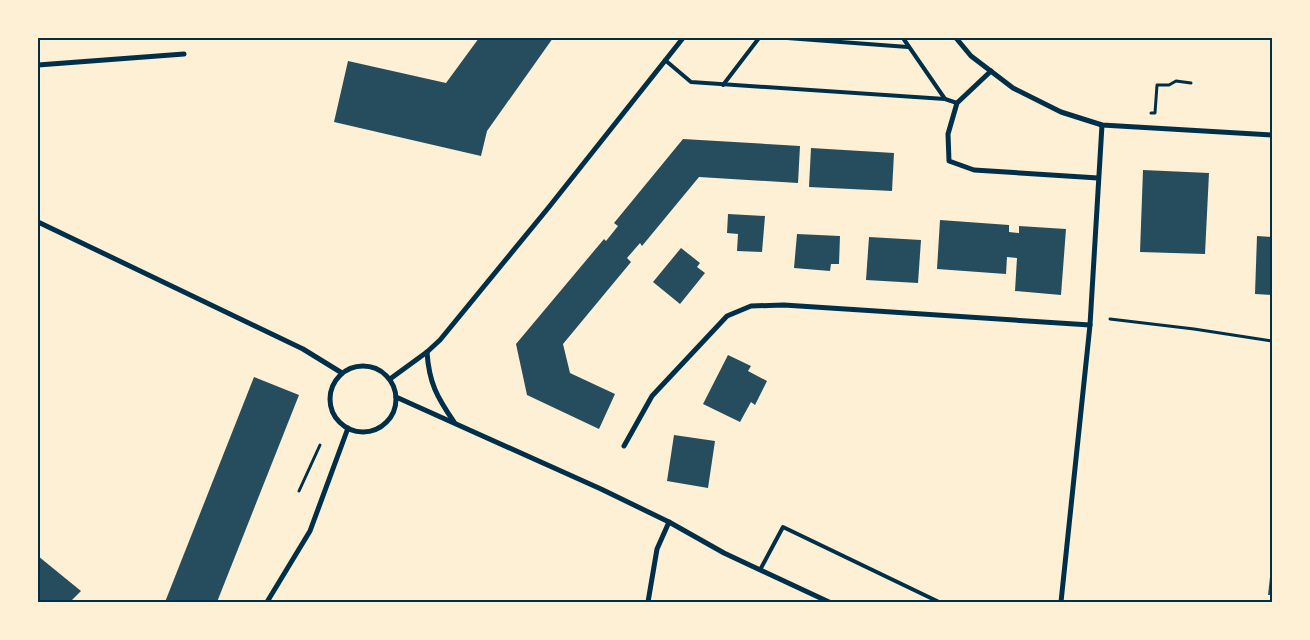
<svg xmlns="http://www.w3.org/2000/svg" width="1310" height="640" viewBox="0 0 1310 640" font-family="'Open Sans',sans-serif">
	<rect width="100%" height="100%" fill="#fdf0d5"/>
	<g fill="#264d5e">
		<path d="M 479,38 L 553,38 L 487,131 L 481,156 L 334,122 L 348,61 L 446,83 Z"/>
		<path d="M 683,139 L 800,146 L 798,183 L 699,177 L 642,246 L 640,243 L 627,258 L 631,262 L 563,344 L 570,373 L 615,394 L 599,429 L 527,395 L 516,344 L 604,239 L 606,241 L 618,226 L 614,223 Z"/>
		<path d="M 811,148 L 894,153 L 892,191 L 809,187 Z"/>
		<path d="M 1143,170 L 1209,173 L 1205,254 L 1140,252 Z"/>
		<path d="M 728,214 L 765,216 L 762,252 L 737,251 L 738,234 L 727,233 Z"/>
		<path d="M 940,220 L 1009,225 L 1009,232 L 1019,233 L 1019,226 L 1066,229 L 1061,295 L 1015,291 L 1017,258 L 1007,257 L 1006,274 L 937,269 Z"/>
		<path d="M 797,234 L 840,236 L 839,264 L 831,264 L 830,271 L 794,268 Z"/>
		<path d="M 1257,236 L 1272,237 L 1272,295 L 1255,294 Z"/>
		<path d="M 869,237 L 921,240 L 918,283 L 866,280 Z"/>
		<path d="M 681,248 L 700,263 L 697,267 L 705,273 L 680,304 L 653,282 Z"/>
		<path d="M 728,355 L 751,366 L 748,371 L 767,381 L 755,405 L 751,402 L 740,422 L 703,404 Z"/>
		<path d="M 254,377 L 299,395 L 217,602 L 165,602 Z"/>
		<path d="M 674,435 L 715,441 L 708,488 L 667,481 Z"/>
		<path d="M 38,556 L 81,591 L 70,602 L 38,602 Z"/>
		<path d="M 1271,568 L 1272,568 L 1272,595 L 1268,595 Z"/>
	</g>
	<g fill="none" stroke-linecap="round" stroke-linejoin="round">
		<g stroke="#003049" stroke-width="3">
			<path d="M 1151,113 L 1155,113 L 1157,85 L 1169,85 L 1176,81 L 1191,83"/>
			<path d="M 1110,319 L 1194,329 L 1272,341"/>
			<path d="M 299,491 L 320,445"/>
		</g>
		<g stroke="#003049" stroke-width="4">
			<path d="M 787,38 L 908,47"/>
			<path d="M 903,38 L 945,99"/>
			<path d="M 665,60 L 691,82 L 945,99 L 957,103"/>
			<path d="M 723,85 L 759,38"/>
			<path d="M 760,570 L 783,527 L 939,602"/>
		</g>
		<g stroke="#003049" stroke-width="5">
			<path d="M 956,38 L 971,56 L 1013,88 L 1061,112 L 1102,125 L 1272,135"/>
			<path d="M 38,65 L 184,54"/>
			<path d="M 991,71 L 957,103 L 948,134 L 949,161 L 974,170 L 1098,178"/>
			<path d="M 38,222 L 303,349 L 342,373"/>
			<path d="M 427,352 C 429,383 437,397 454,422"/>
			<circle cx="363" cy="399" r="33"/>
			<path d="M 390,379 L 427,352 L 440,340 L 549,207 L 683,38"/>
			<path d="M 396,397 L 601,489 L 669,522 L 724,553 L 829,602"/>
			<path d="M 624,446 L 652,396 L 727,316 L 751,306 L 784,305 L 1090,325"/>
			<path d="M 267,602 L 310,531 L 348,428"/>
			<path d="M 648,602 L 657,549 L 669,522"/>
			<path d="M 1061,602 L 1090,325 L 1102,125"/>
		</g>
	</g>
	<rect width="1310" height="640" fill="none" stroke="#fdf0d5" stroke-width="78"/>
	<rect x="39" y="39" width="1232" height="562" fill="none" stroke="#003049" stroke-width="2"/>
</svg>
